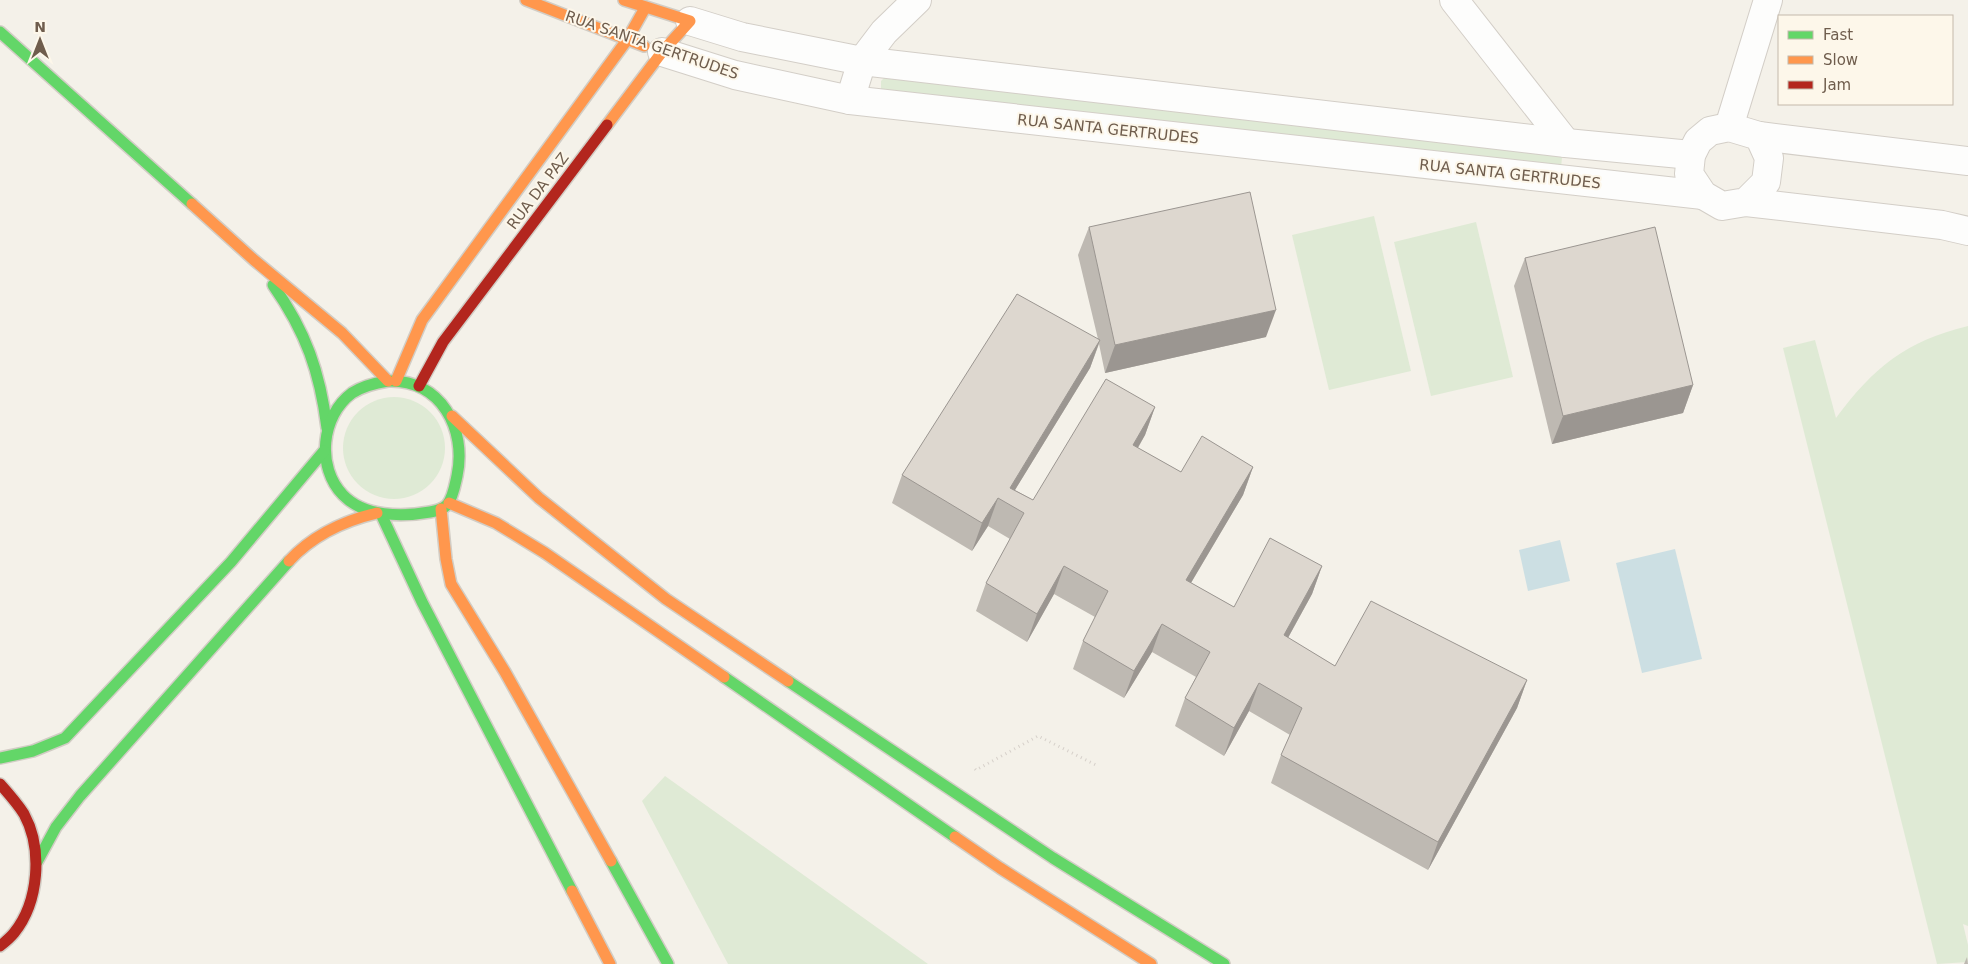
<svg xmlns="http://www.w3.org/2000/svg" width="1968" height="964" viewBox="0 0 1968 964" font-family="'DejaVu Sans',sans-serif">
	<rect width="100%" height="100%" fill="#f4f1e9"/>
	<g fill="#dfead5">
		<path d="M 889,73 L 1559,152 L 1562,158 L 1561,167 L 881,91 L 881,81 Z"/>
		<path d="M 1374,216 L 1411,371 L 1329,390 L 1292,235 Z"/>
		<path d="M 1476,222 L 1513,377 L 1431,396 L 1394,242 Z"/>
		<path d="M 1968,326 L 1968,926 L 1963,924 L 1968,945 L 1968,962 L 1937,964 L 1783,348 L 1815,340 L 1836,418 C 1874,367 1906,341 1968,326 Z"/>
		<circle cx="394" cy="448" r="51"/>
		<path d="M 665,776 L 928,964 L 728,964 L 642,801 Z"/>
	</g>
	<g fill="#ccdfe3">
		<path d="M 1560,540 L 1570,581 L 1528,591 L 1519,550 Z"/>
		<path d="M 1675,549 L 1702,659 L 1642,673 L 1616,563 Z"/>
	</g>
	<g fill="none" stroke-linecap="round" stroke-linejoin="round">
		<g stroke="#d3cec7" stroke-width="30">
			<g id="street">
				<path d="M 1454,0 L 1566,143"/>
				<path d="M 690,21 L 742,37 L 862,61 L 1566,143 L 1691,155"/>
				<path d="M 662,52 L 735,75 L 850,100 L 1703,195"/>
				<path d="M 850,100 L 862,61 L 884,32 L 917,0"/>
				<path d="M 1729,127 L 1759,136 L 1769,158 L 1766,182 L 1746,202 L 1722,206 L 1703,195 L 1689,174 L 1691,155 L 1698,141 L 1710,131 Z"/>
				<path d="M 1729,127 L 1768,0"/>
				<path d="M 1759,136 L 1968,161"/>
				<path d="M 1746,202 L 1942,225 L 1968,231"/>
			</g>
		</g>
		<g stroke="#d2cdc5" stroke-width="14">
			<g id="fast">
				<path d="M 0,32 L 192,204"/>
				<path d="M 273,285 C 306,332 320,372 327,428"/>
				<path d="M 388,381 C 441,379 467,429 457,476 C 455,485 453,498 447,505 C 443,509 436,511 430,512 C 402,517 364,517 343,495 C 316,467 321,416 352,393 C 363,386 375,383 388,381 Z"/>
				<path d="M 381,514 L 422,602 L 572,891"/>
				<path d="M 724,677 L 955,837"/>
				<path d="M 788,681 L 1053,858 L 1224,964"/>
				<path d="M 0,758 L 33,751 L 65,738 L 231,562 L 324,451"/>
				<path d="M 611,861 L 668,964"/>
				<path d="M 37,862 L 56,827 L 80,796 L 289,561"/>
			</g>
		</g>
		<g stroke="#d2cdc5" stroke-width="14">
			<g id="slow">
				<path d="M 526,0 L 644,46"/>
				<path d="M 607,125 L 662,52 L 690,21 L 624,0"/>
				<path d="M 192,204 L 254,260 L 342,333 L 388,381"/>
				<path d="M 396,381 L 422,320 L 627,40 L 645,8"/>
				<path d="M 452,416 L 539,498 L 666,599 L 788,681"/>
				<path d="M 449,503 L 496,523 L 545,553 L 724,677"/>
				<path d="M 441,509 L 446,559 L 451,584 L 505,672 L 611,861"/>
				<path d="M 289,561 C 313,535 343,521 377,513"/>
				<path d="M 955,837 L 1000,868 L 1151,964"/>
				<path d="M 572,891 L 610,964"/>
			</g>
		</g>
		<g stroke="#d2cdc5" stroke-width="14">
			<g id="jam">
				<path d="M 419,386 L 443,342 L 607,125"/>
				<path d="M 0,784 C 9,794 17,803 24,814 C 43,849 39,902 14,933 C 10,938 5,942 0,946"/>
			</g>
		</g>
		<path stroke="#d6d0ca" stroke-width="3" stroke-dasharray="1 4" stroke-linecap="butt" d="M 975,769 L 976,770 L 1038,736 L 1098,766"/>
		<use href="#street" stroke="#fdfdfc" stroke-width="28"/>
		<use href="#fast" stroke="#63d668" stroke-width="11"/>
		<use href="#slow" stroke="#ff974d" stroke-width="11"/>
		<use href="#jam" stroke="#b3261e" stroke-width="11"/>
	</g>
	<g fill="#beb9b2">
		<path d="M 1089,227 L 1266,337 L 1105,373 L 1099,344 L 1090,368 L 1015,490 L 1033,500 L 1155,407 L 1145,435 L 1138,448 L 1181,472 L 1253,467 L 1243,495 L 1191,583 L 1234,607 L 1322,566 L 1312,594 L 1288,638 L 1335,666 L 1527,680 L 1517,708 L 1428,870 L 1271,783 L 1281,755 L 1290,735 L 1249,711 L 1224,756 L 1175,726 L 1185,698 L 1196,677 L 1152,652 L 1124,698 L 1073,669 L 1083,641 L 1095,617 L 1054,594 L 1027,642 L 976,611 L 986,583 L 1010,539 L 988,526 L 972,551 L 892,503 L 902,475 L 1098,339 L 1078,255 Z"/>
		<path d="M 1525,258 L 1693,385 L 1683,413 L 1552,444 L 1514,286 Z"/>
		<path d="M 1967,957 L 1968,964 L 1964,964 Z"/>
	</g>
	<g fill="#9b9691">
		<path d="M 1276,310 L 1266,337 L 1105,373 L 1115,345 Z"/>
		<path d="M 1100,340 L 1090,368 L 1007,503 L 1010,488 Z"/>
		<path d="M 1693,385 L 1683,413 L 1552,444 L 1563,416 Z"/>
		<path d="M 1155,407 L 1145,435 L 1123,473 L 1133,445 Z"/>
		<path d="M 1253,467 L 1243,495 L 1176,608 L 1186,580 Z"/>
		<path d="M 998,498 L 988,526 L 972,551 L 982,523 Z"/>
		<path d="M 1064,566 L 1054,594 L 1027,642 L 1037,614 Z"/>
		<path d="M 1322,566 L 1312,594 L 1274,663 L 1284,635 Z"/>
		<path d="M 1162,624 L 1152,652 L 1124,698 L 1134,671 Z"/>
		<path d="M 1527,680 L 1517,708 L 1428,870 L 1438,842 Z"/>
		<path d="M 1259,683 L 1249,711 L 1224,756 L 1234,728 Z"/>
	</g>
	<g fill="#ddd7cf" stroke="#9b9691">
		<path d="M 1250,192 L 1276,310 L 1115,345 L 1089,227 Z"/>
		<path d="M 1655,227 L 1693,385 L 1563,416 L 1525,258 Z"/>
		<path d="M 1017,294 L 1100,340 L 1010,488 L 1033,500 L 1106,379 L 1155,407 L 1133,445 L 1181,472 L 1202,436 L 1253,467 L 1186,580 L 1234,607 L 1270,538 L 1322,566 L 1284,635 L 1335,666 L 1371,601 L 1527,680 L 1438,842 L 1281,755 L 1302,708 L 1259,683 L 1234,728 L 1185,698 L 1210,652 L 1162,624 L 1134,671 L 1083,641 L 1108,591 L 1064,566 L 1037,614 L 986,583 L 1024,513 L 998,498 L 982,523 L 902,475 Z"/>
	</g>
	<g text-anchor="middle" stroke-width="4" stroke-linejoin="round" paint-order="stroke">
		<g font-size="15" fill="#6f5d4d" stroke="#fdf7ea">
			<text transform="translate(652 45) rotate(19)" y="5">RUA SANTA GERTRUDES</text>
			<text transform="translate(1108 129) rotate(6)" y="5">RUA SANTA GERTRUDES</text>
			<text transform="translate(1510 174) rotate(6)" y="5">RUA SANTA GERTRUDES</text>
			<text transform="translate(538 191) rotate(-53)" y="5">RUA DA PAZ</text>
		</g>
	</g>
	<rect x="1778" y="15" width="175" height="90" fill="#fdf7ea" stroke="#c4b9ab"/>
	<rect x="1788" y="31" width="25" height="8" fill="#63d668" stroke="#c4b9ab"/>
	<text x="1823" y="40" font-size="15" fill="#6f5d4d">Fast</text>
	<rect x="1788" y="56" width="25" height="8" fill="#ff974d" stroke="#c4b9ab"/>
	<text x="1823" y="65" font-size="15" fill="#6f5d4d">Slow</text>
	<rect x="1788" y="81" width="25" height="8" fill="#b3261e" stroke="#c4b9ab"/>
	<text x="1823" y="90" font-size="15" fill="#6f5d4d">Jam</text>
	<g transform="translate(40 40)" stroke="#fdf7ea" stroke-width="4" paint-order="stroke">
	<path d="M0-4L9 19L0 12L-9 19Z" fill="#6f5d4d"/>
	<text y="-8" font-size="14" font-weight="bold" text-anchor="middle" fill="#6f5d4d">N</text>
	</g>
</svg>
